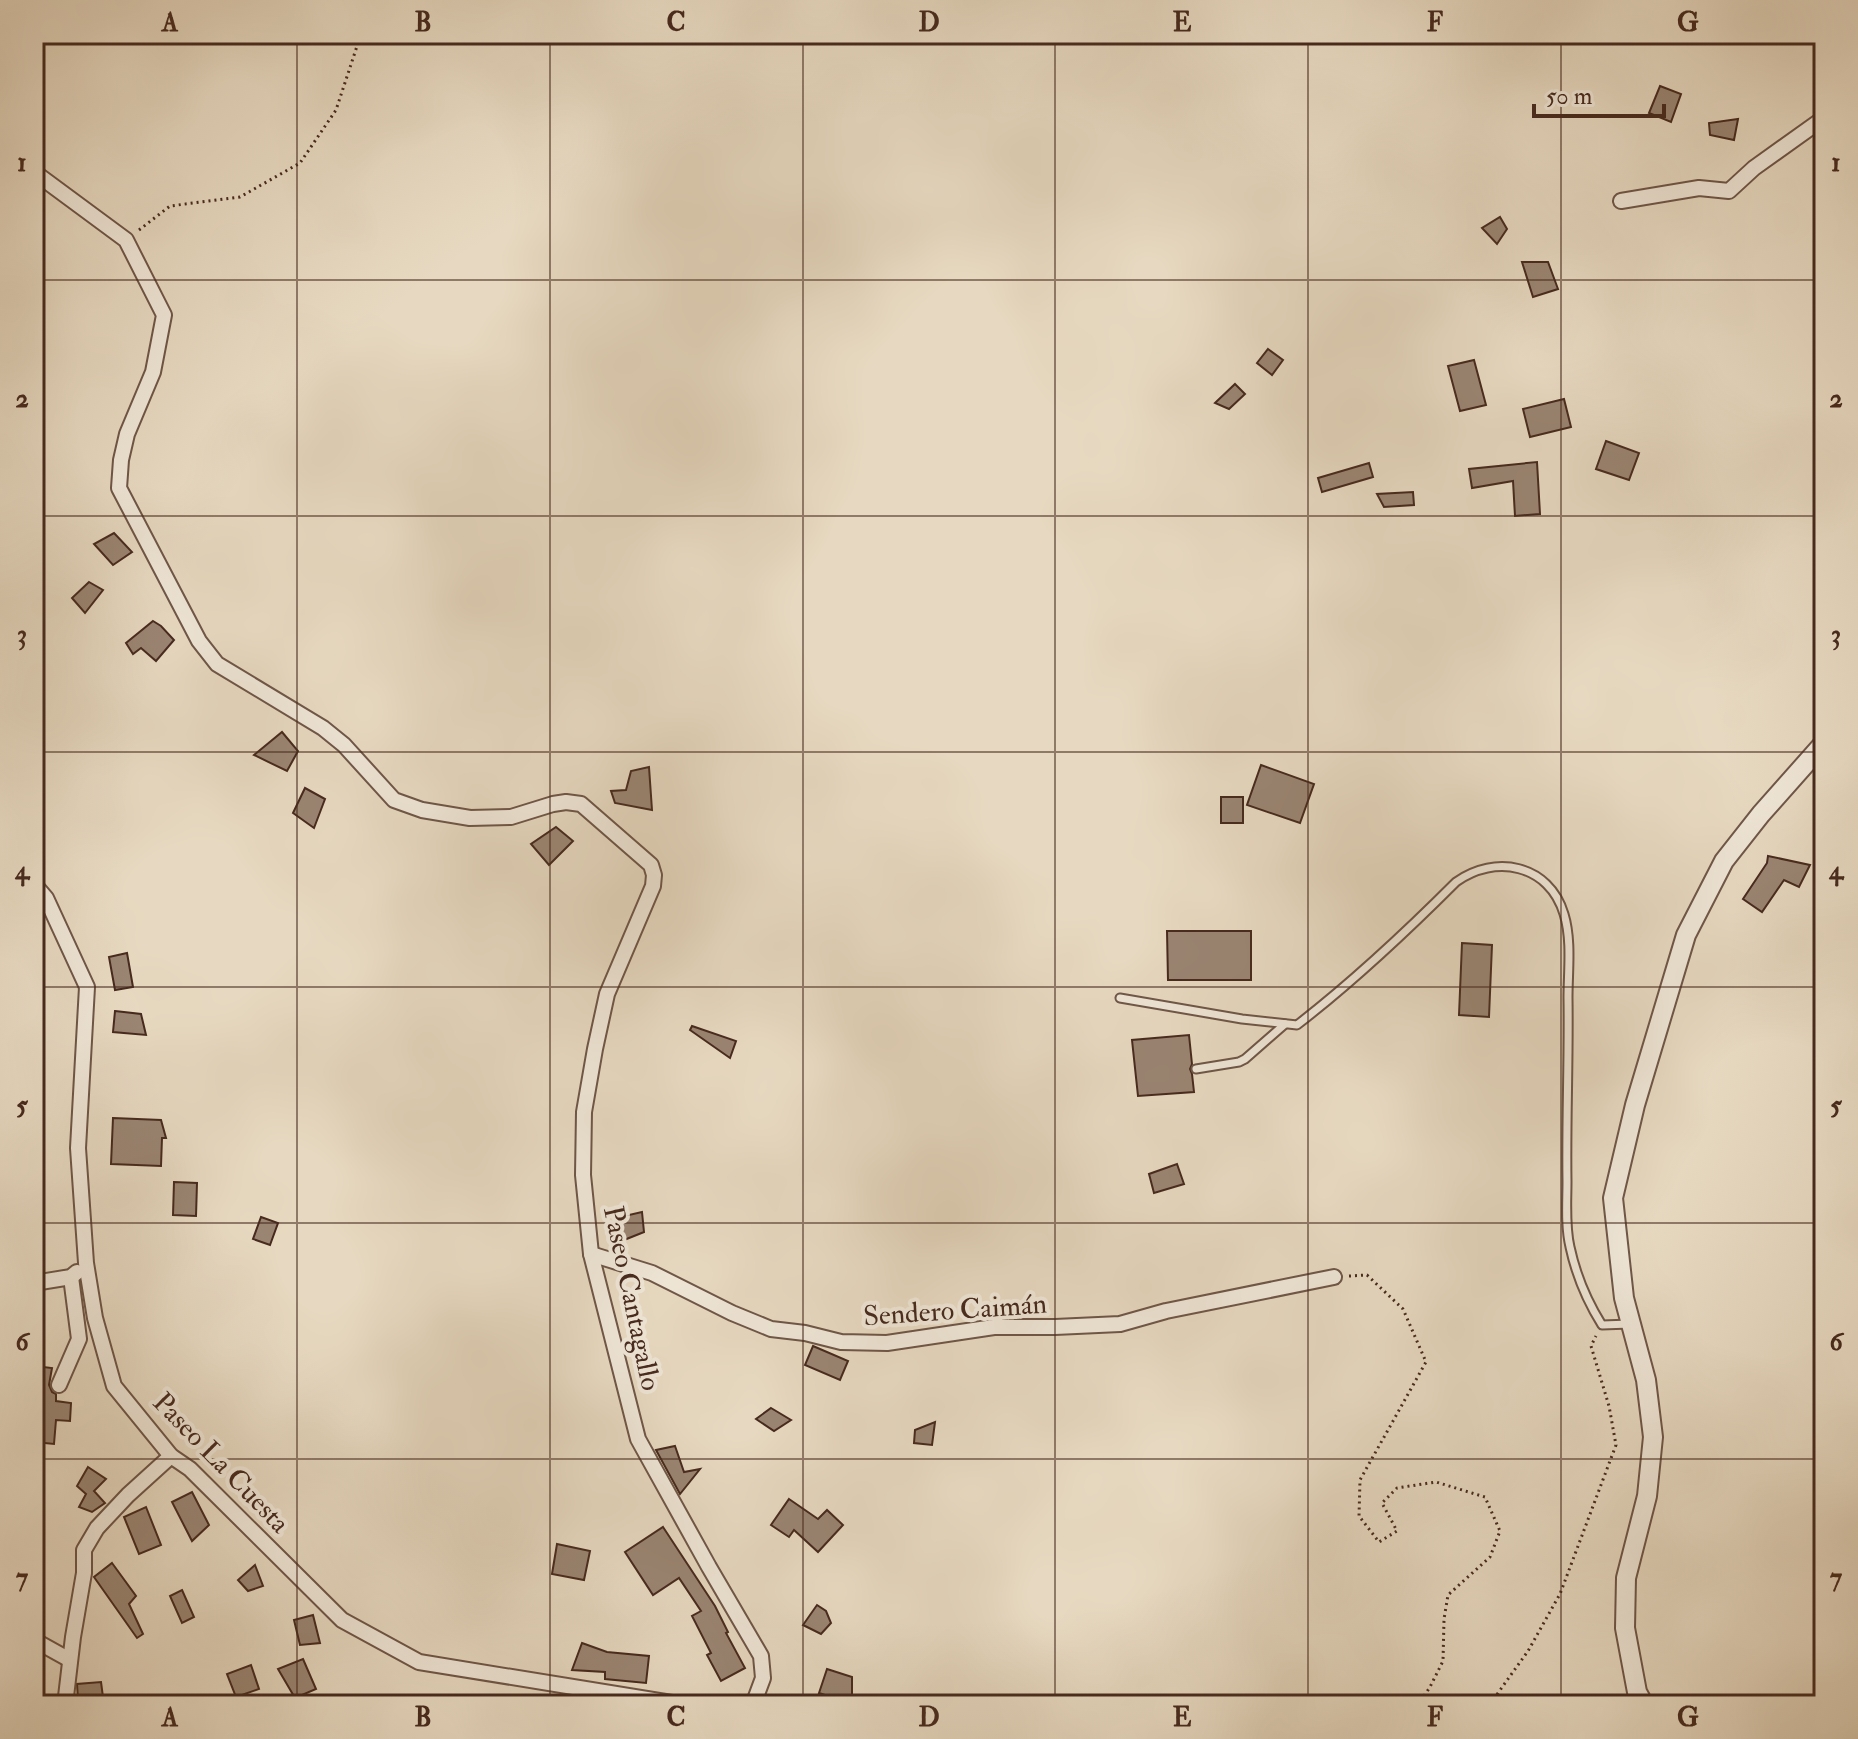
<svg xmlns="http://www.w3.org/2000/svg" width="1858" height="1739" viewBox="0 0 1858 1739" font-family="'IM FELL Double Pica',serif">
	<rect width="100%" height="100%" fill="#e7d9c1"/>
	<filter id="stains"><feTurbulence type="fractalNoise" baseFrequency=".0025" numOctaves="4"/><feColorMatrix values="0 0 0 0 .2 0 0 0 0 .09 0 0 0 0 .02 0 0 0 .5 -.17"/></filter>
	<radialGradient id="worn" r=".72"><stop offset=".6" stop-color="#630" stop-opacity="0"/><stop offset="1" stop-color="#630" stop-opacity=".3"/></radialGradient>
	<g fill="#9a8573" stroke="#472a1e" stroke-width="2">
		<path d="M 1660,86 L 1681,94 L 1671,122 L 1649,113 Z"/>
		<path d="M 1738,119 L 1734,140 L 1710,135 L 1709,123 Z"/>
		<path d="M 1500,217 L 1507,229 L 1497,244 L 1482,228 Z"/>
		<path d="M 1522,262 L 1548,262 L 1558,289 L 1533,297 Z"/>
		<path d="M 1268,349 L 1283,360 L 1272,375 L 1257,363 Z"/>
		<path d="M 1474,360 L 1486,405 L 1460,411 L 1448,366 Z"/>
		<path d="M 1235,384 L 1245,394 L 1229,409 L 1215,403 Z"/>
		<path d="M 1564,399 L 1571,427 L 1530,437 L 1523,409 Z"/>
		<path d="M 1606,441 L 1639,453 L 1629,480 L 1596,469 Z"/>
		<path d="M 1537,462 L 1540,514 L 1515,516 L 1513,481 L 1472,488 L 1469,469 Z"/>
		<path d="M 1369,463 L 1373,477 L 1322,492 L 1318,478 Z"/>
		<path d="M 1413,492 L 1414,505 L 1384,507 L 1377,494 Z"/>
		<path d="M 114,533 L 132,552 L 113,565 L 94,544 Z"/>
		<path d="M 89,582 L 103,590 L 85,613 L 72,598 Z"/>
		<path d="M 153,621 L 161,626 L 174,640 L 156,661 L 141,648 L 133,654 L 126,643 Z"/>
		<path d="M 282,732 L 298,751 L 287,771 L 254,755 Z"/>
		<path d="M 1261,765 L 1314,784 L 1300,823 L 1247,805 Z"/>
		<path d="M 649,767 L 652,810 L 615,803 L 611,791 L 626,790 L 631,771 Z"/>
		<path d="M 305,788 L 325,799 L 314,828 L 293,813 Z"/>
		<rect x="1221" y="797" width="22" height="26"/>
		<path d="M 556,827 L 573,841 L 549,865 L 531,844 Z"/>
		<path d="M 1768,856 L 1810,865 L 1799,887 L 1784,880 L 1762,912 L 1743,899 L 1767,863 Z"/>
		<path d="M 1167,931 L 1251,931 L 1251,980 L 1168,980 Z"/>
		<path d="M 1462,943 L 1492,945 L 1489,1017 L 1459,1015 Z"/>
		<path d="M 127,953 L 133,987 L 115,990 L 109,957 Z"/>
		<path d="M 115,1011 L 141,1014 L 146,1035 L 113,1032 Z"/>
		<path d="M 692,1026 L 736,1041 L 730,1058 L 690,1030 Z"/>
		<path d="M 1189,1035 L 1192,1064 L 1190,1069 L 1192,1074 L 1194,1092 L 1138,1096 L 1132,1040 Z"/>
		<path d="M 113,1118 L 161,1120 L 166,1138 L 162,1138 L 161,1166 L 111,1164 Z"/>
		<path d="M 1177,1164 L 1184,1184 L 1154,1193 L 1149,1174 Z"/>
		<path d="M 174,1182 L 197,1183 L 196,1216 L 173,1215 Z"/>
		<path d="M 642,1212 L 644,1232 L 614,1244 L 620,1217 Z"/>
		<path d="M 261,1217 L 278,1223 L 270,1245 L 253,1239 Z"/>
		<path d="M 813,1346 L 848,1361 L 840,1380 L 805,1365 Z"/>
		<path d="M 35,1366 L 52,1368 L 49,1385 L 52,1392 L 56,1394 L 56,1401 L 71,1403 L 70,1421 L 56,1420 L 54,1444 L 35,1442 L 38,1418 L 34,1418 Z"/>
		<path d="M 771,1408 L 791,1420 L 774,1431 L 756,1419 Z"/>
		<path d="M 935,1422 L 932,1445 L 914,1443 L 915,1430 Z"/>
		<path d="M 675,1446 L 684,1472 L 700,1469 L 680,1494 L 656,1450 Z"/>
		<path d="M 88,1467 L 106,1479 L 94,1491 L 105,1503 L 92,1512 L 79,1507 L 86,1494 L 77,1486 Z"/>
		<path d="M 192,1492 L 209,1525 L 192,1541 L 172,1502 Z"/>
		<path d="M 789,1499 L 818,1519 L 827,1510 L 843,1525 L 818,1552 L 794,1530 L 789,1537 L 771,1525 Z"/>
		<path d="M 146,1507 L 161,1545 L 139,1554 L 124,1517 Z"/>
		<path d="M 663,1527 L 715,1606 L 728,1632 L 726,1633 L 745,1668 L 721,1681 L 707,1655 L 711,1653 L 692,1616 L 701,1611 L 679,1578 L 653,1595 L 625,1552 Z"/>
		<path d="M 557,1544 L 590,1551 L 584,1580 L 552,1574 Z"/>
		<path d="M 112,1563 L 136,1596 L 129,1604 L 143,1634 L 137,1638 L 94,1577 Z"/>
		<path d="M 255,1565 L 263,1586 L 248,1591 L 238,1580 Z"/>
		<path d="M 182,1590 L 194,1617 L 182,1623 L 170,1596 Z"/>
		<path d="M 817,1605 L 826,1611 L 831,1623 L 821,1634 L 803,1625 Z"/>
		<path d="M 313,1615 L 320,1643 L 300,1645 L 294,1620 Z"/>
		<path d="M 582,1643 L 607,1652 L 649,1656 L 646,1683 L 605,1679 L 605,1672 L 572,1670 Z"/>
		<path d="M 303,1659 L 316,1689 L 295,1698 L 278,1669 Z"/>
		<path d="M 251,1665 L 259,1689 L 236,1697 L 227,1674 Z"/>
		<path d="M 827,1669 L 852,1677 L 852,1704 L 819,1693 Z"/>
		<path d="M 101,1682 L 103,1697 L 78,1699 L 77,1684 Z"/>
	</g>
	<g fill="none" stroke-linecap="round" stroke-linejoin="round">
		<g stroke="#6f5647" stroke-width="11">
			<g id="service">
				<path d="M 1120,998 L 1242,1019 L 1297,1025 C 1354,981 1405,933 1456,882 C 1495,854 1549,864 1564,914 C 1572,940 1568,971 1568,998 C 1569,1059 1566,1120 1567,1181 C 1567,1202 1565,1226 1570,1247 C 1576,1275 1587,1301 1602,1325 L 1630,1324"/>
				<path d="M 1196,1069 L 1239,1062 L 1245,1059 L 1285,1024"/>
			</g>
		</g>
		<g stroke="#6f5647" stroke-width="18">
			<g id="minor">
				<path d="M 34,172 L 126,240 L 164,315 L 153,372 L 127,434 L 121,460 L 119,488 L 199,641 L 217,664 L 323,728 L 344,745 L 394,800 L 422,810 L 470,818 L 511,817 L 553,804 L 566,802 L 581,804 L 651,865 L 654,875 L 653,886 L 607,994 L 595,1049 L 584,1112 L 583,1175 L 591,1254 L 638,1439 L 709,1567 L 761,1656 L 763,1678 L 753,1705"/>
				<path d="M 1621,201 L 1699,188 L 1729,191 L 1754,168 L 1824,118"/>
				<path d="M 34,884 L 46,898 L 87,987 L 78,1148 L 86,1263 L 95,1318 L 114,1386 L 171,1456 L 190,1469 L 342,1620 L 419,1662 L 684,1705"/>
				<path d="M 591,1254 L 652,1273 L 732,1313 L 771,1329 L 805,1333 L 841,1342 L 887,1343 L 994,1327 L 1055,1327 L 1120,1324 L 1166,1311 L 1334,1277"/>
				<path d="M 34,1283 L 71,1277 L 77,1272"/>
				<path d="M 59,1385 L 79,1339 L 71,1277"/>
				<path d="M 34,1640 L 70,1660"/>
				<path d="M 65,1705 L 73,1637 L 84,1573 L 84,1550 L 97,1528 L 128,1495 L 171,1456"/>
			</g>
		</g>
		<g stroke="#6f5647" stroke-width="22">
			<path id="tertiary" d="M 1644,1705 L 1637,1692 L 1625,1628 L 1626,1578 L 1647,1496 L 1653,1437 L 1646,1380 L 1624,1298 L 1613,1198 L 1635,1105 L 1686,935 L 1724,861 L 1761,814 L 1824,743"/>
		</g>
		<g stroke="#472a1e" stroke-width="3" stroke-dasharray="2 4" stroke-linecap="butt">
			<path d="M 139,230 L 170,206 L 240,197 L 300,163 L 336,110 L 361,34"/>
			<path d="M 1349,1276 L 1367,1275 L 1403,1309 L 1426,1362 L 1360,1480 L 1359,1516 L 1379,1542 L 1397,1531 L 1382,1503 L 1397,1488 L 1436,1482 L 1485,1497 L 1500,1531 L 1490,1557 L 1448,1595 L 1444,1619 L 1443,1661 L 1430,1687 L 1418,1705"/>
			<path d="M 1492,1705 L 1493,1700 L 1528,1651 L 1560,1594 L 1616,1445 L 1609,1406 L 1591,1346 L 1596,1336"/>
		</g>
		<use href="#service" stroke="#efe6d7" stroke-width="7"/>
		<use href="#minor" stroke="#efe6d7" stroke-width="14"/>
		<use href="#tertiary" stroke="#efe6d7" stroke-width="18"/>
	</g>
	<path fill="none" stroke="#472a1e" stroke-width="2" stroke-opacity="0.55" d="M 297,34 L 297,1705M 550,34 L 550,1705M 803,34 L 803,1705M 1055,34 L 1055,1705M 1308,34 L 1308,1705M 1561,34 L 1561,1705M 34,280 L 1824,280M 34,516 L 1824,516M 34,752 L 1824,752M 34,987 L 1824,987M 34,1223 L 1824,1223M 34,1459 L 1824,1459"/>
	<g text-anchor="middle" stroke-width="8" stroke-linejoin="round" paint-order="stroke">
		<g font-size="28" fill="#472a1e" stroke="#efe6d7">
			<text transform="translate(633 1298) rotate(78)" y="10">Paseo Cantagallo</text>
			<text transform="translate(955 1309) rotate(-4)" y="10">Sendero Caimán</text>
			<text transform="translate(222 1462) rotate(46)" y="10">Paseo La Cuesta</text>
		</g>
	</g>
	<rect width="1858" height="1739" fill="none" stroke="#e7d9c1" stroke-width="88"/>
	<path d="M1534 104v12h130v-12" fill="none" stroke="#472a1e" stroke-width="4"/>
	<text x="1546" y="104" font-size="24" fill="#472a1e" stroke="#efe6d7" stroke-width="6" paint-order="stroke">50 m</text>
	<rect x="44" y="44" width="1770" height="1651" fill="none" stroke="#472a1e" stroke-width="3"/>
	<g font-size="26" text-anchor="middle" font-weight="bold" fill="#472a1e">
		<text x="170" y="31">A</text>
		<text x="423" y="31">B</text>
		<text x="676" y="31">C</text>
		<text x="929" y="31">D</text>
		<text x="1182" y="31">E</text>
		<text x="1435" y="31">F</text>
		<text x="1688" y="31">G</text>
		<text x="22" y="171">1</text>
		<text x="1836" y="171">1</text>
		<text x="22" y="407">2</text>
		<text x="1836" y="407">2</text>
		<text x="22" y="643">3</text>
		<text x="1836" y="643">3</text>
		<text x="22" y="879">4</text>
		<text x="1836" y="879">4</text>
		<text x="22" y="1114">5</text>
		<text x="1836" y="1114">5</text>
		<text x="22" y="1350">6</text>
		<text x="1836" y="1350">6</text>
		<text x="22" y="1586">7</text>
		<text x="1836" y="1586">7</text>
		<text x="170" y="1726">A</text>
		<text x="423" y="1726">B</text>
		<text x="676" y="1726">C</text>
		<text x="929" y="1726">D</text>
		<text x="1182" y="1726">E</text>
		<text x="1435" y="1726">F</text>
		<text x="1688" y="1726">G</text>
	</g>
	<rect width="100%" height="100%" filter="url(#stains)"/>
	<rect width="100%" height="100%" fill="url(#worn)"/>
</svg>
